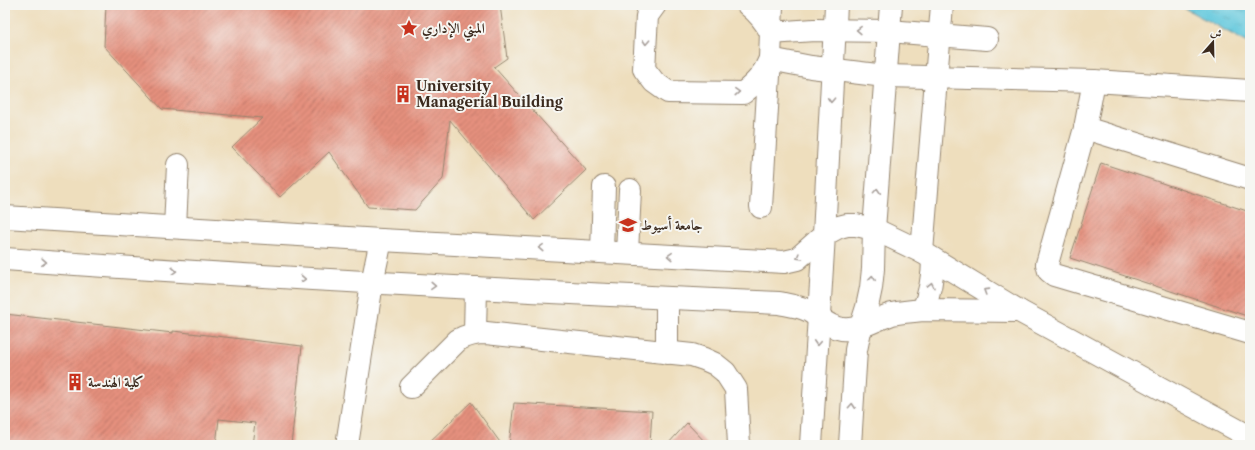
<svg xmlns="http://www.w3.org/2000/svg" width="1255" height="450" viewBox="0 0 1255 450" font-family="'Libre Caslon Text',Amiri,serif">
	<defs>
		<pattern id="water-ripples" width="26" height="14" patternUnits="userSpaceOnUse"><rect width="26" height="14" fill="#60c8dd"/><path d="M2 4q2-2 4 0t4 0M15 11q2-2 4 0t4 0" fill="none" stroke="#50a3b3"/></pattern>
		<pattern id="building-hatch" width="6" height="6" patternUnits="userSpaceOnUse"><rect width="6" height="6" fill="#e5907e"/><path d="M-1 1l2-2M0 6l6-6M5 7l2-2" fill="none" stroke="#bb7667"/></pattern>
	</defs>
	<rect width="100%" height="100%" fill="#f6f6f2"/>
	<filter id="ink" filterUnits="userSpaceOnUse"><feTurbulence type="fractalNoise" baseFrequency=".025" numOctaves="2"/><feDisplacementMap in="SourceGraphic" scale="8" xChannelSelector="R" yChannelSelector="G"/><feConvolveMatrix kernelMatrix="1 2 1 2 8 2 1 2 1" color-interpolation-filters="sRGB"/></filter>
	<filter id="wash" filterUnits="userSpaceOnUse"><feTurbulence type="fractalNoise" baseFrequency=".012" numOctaves="4" result="noise"/><feDisplacementMap in="SourceGraphic" scale="16" xChannelSelector="R" yChannelSelector="G"/><feGaussianBlur stdDeviation="0.9" result="paint"/><feColorMatrix in="noise" values="0 0 0 0 0 0 0 0 0 0 0 0 0 0 0 0 0 1.4 0 .05"/><feComposite in="paint" operator="in"/></filter>
	<g filter="url(#wash)">
		<rect width="100%" height="100%" fill="#eedebd"/>
		<path fill="url(#water-ripples)" stroke="#4e797e" d="M 1186,5 L 1250,5 L 1250,44 L 1184,8 Z"/>
		<g id="blocks">
			<g fill="url(#building-hatch)">
				<path d="M 106,5 L 500,5 L 507,58 L 494,67 L 586,170 L 534,220 L 450,120 L 443,179 L 415,210 L 368,207 L 329,152 L 280,197 L 232,147 L 262,118 L 162,109 L 104,46 Z"/>
				<path d="M 1101,163 L 1250,212 L 1250,317 L 1070,258 Z"/>
				<path d="M 5,314 L 173,333 L 173,331 L 302,346 L 291,445 L 252,445 L 255,423 L 219,419 L 216,445 L 5,445 Z"/>
				<path d="M 471,402 L 502,445 L 426,445 Z"/>
				<path d="M 514,403 L 652,411 L 650,445 L 509,445 Z"/>
				<path d="M 687,423 L 708,445 L 667,445 Z"/>
			</g>
		</g>
	</g>
	<g filter="url(#ink)">
		<use href="#blocks" fill-opacity="0" stroke="#94846e" stroke-width="1"/>
		<g fill="none" stroke-linecap="round" stroke-linejoin="round">
			<g stroke="#94846e" stroke-width="24">
				<g id="minor">
					<path d="M 655,5 L 647,16 L 644,69 L 654,82 L 668,92 L 743,93 C 756,83 764,74 770,59 L 811,67 L 885,76 L 1094,81 L 1250,91"/>
					<path d="M 748,5 C 758,13 765,21 771,33 L 814,30 L 889,31 L 987,39"/>
					<path d="M 1094,81 L 1085,128 L 1047,264 L 1049,271 L 1054,275 L 1250,333"/>
					<path d="M 1085,128 L 1250,179"/>
					<path d="M 761,207 L 770,59 L 772,5"/>
					<path d="M 5,217 L 381,240 L 784,262 L 797,259 L 824,235 L 839,227 L 847,225 L 856,225 L 874,229 L 922,252 L 1019,311 L 1250,437"/>
					<path d="M 175,227 L 178,165"/>
					<path d="M 602,252 L 604,187"/>
					<path d="M 922,252 L 942,5"/>
					<path d="M 627,253 L 630,190"/>
					<path d="M 5,259 C 263,278 521,291 779,303 C 788,305 798,306 807,310 C 819,316 827,327 842,329 C 859,331 876,319 892,314 C 902,312 912,311 923,310 L 1019,311"/>
					<path d="M 667,298 L 667,353"/>
					<path d="M 923,310 C 930,293 933,277 933,259"/>
					<path d="M 475,333 L 476,288"/>
					<path d="M 411,387 L 458,340 C 467,335 475,333 486,333 L 692,355 L 704,359 L 715,364 L 725,372 L 736,389 L 739,445"/>
					<path d="M 347,445 L 372,283 L 381,240"/>
					<path d="M 811,445 L 824,235 L 836,5"/>
					<path d="M 850,445 L 856,350 L 861,326 L 867,307 L 871,288 L 873,269 L 874,229 L 891,5"/>
				</g>
			</g>
			<use href="#minor" stroke="#fff" stroke-width="22"/>
		</g>
		<defs><path id="oneway-chevron" d="M-2-3.5L2.5 0L-2 3.5" fill="none" stroke-width="1.6" stroke-linecap="round" stroke-linejoin="round"/></defs>
		<g stroke="#a79f9a">
			<use href="#oneway-chevron" transform="translate(859 30) rotate(-178)"/>
			<use href="#oneway-chevron" transform="translate(646 42) rotate(93)"/>
			<use href="#oneway-chevron" transform="translate(737 92) rotate(-3)"/>
			<use href="#oneway-chevron" transform="translate(831 100) rotate(93)"/>
			<use href="#oneway-chevron" transform="translate(877 191) rotate(-86)"/>
			<use href="#oneway-chevron" transform="translate(541 248) rotate(-177)"/>
			<use href="#oneway-chevron" transform="translate(670 256) rotate(-177)"/>
			<use href="#oneway-chevron" transform="translate(799 257) rotate(149)"/>
			<use href="#oneway-chevron" transform="translate(44 262) rotate(4)"/>
			<use href="#oneway-chevron" transform="translate(174 271) rotate(3)"/>
			<use href="#oneway-chevron" transform="translate(872 278) rotate(-84)"/>
			<use href="#oneway-chevron" transform="translate(303 279) rotate(3)"/>
			<use href="#oneway-chevron" transform="translate(931 285) rotate(-78)"/>
			<use href="#oneway-chevron" transform="translate(433 286) rotate(3)"/>
			<use href="#oneway-chevron" transform="translate(986 291) rotate(-148)"/>
			<use href="#oneway-chevron" transform="translate(817 343) rotate(93)"/>
			<use href="#oneway-chevron" transform="translate(852 406) rotate(-86)"/>
		</g>
	</g>
	<defs>
		<g id="sight-bare" transform="scale(1.38)"><path d="M0-6L1.8-2.2L6-1.7L2.9 1.2L3.7 5.4L0 3.3L-3.7 5.4L-2.9 1.2L-6-1.7L-1.8-2.2Z" fill="#c8321e" stroke="#f6f6f2" stroke-width="2.5" paint-order="stroke"/></g>
		<g id="building-bare" transform="scale(1.38)"><path d="M-4-6H4V6H1V3H-1V6H-4ZM-2.5-4.3h1.7v1.8h-1.7ZM.8-4.3h1.7v1.8H.8ZM-2.5-1h1.7V.8h-1.7ZM.8-1h1.7V.8H.8Z" fill="#c8321e" stroke="#f6f6f2" stroke-width="2.5" paint-order="stroke"/></g>
		<g id="university-bare" transform="scale(1.38)"><path d="M0-5L7-2L0 1L-7-2ZM-4 1L0 2.5L4 1V4Q0 6-4 4Z" fill="#c8321e" stroke="#f6f6f2" stroke-width="2.5" paint-order="stroke"/></g>
	</defs>
	<g fill-rule="evenodd">
		<use href="#sight-bare" x="409" y="28"/>
		<use href="#building-bare" x="403" y="94"/>
		<use href="#university-bare" x="628" y="225"/>
		<use href="#building-bare" x="75" y="382"/>
	</g>
	<g text-anchor="middle" stroke-width="4" stroke-linejoin="round" paint-order="stroke">
		<g font-size="14" font-weight="bold" fill="#3b2a1e" stroke="#f6f6f2" text-anchor="start">
			<text x="422" y="33">المبني الإداري</text>
			<text x="416" y="91">University<tspan x="416" dy="16">Managerial Building</tspan></text>
			<text x="641" y="230">جامعة أسيوط</text>
			<text x="88" y="387">كلية الهندسة</text>
		</g>
	</g>
	<rect width="1255" height="450" fill="none" stroke="#f6f6f2" stroke-width="20"/>
	<g transform="translate(1213 42) rotate(20)" stroke="#f6f6f2" stroke-width="3" paint-order="stroke">
	<path d="M0-3L7 15L0 10L-7 15Z" fill="#3b2a1e"/>
	<text y="-6" font-size="11" font-weight="bold" text-anchor="middle" fill="#3b2a1e">ش</text>
	</g>
</svg>
